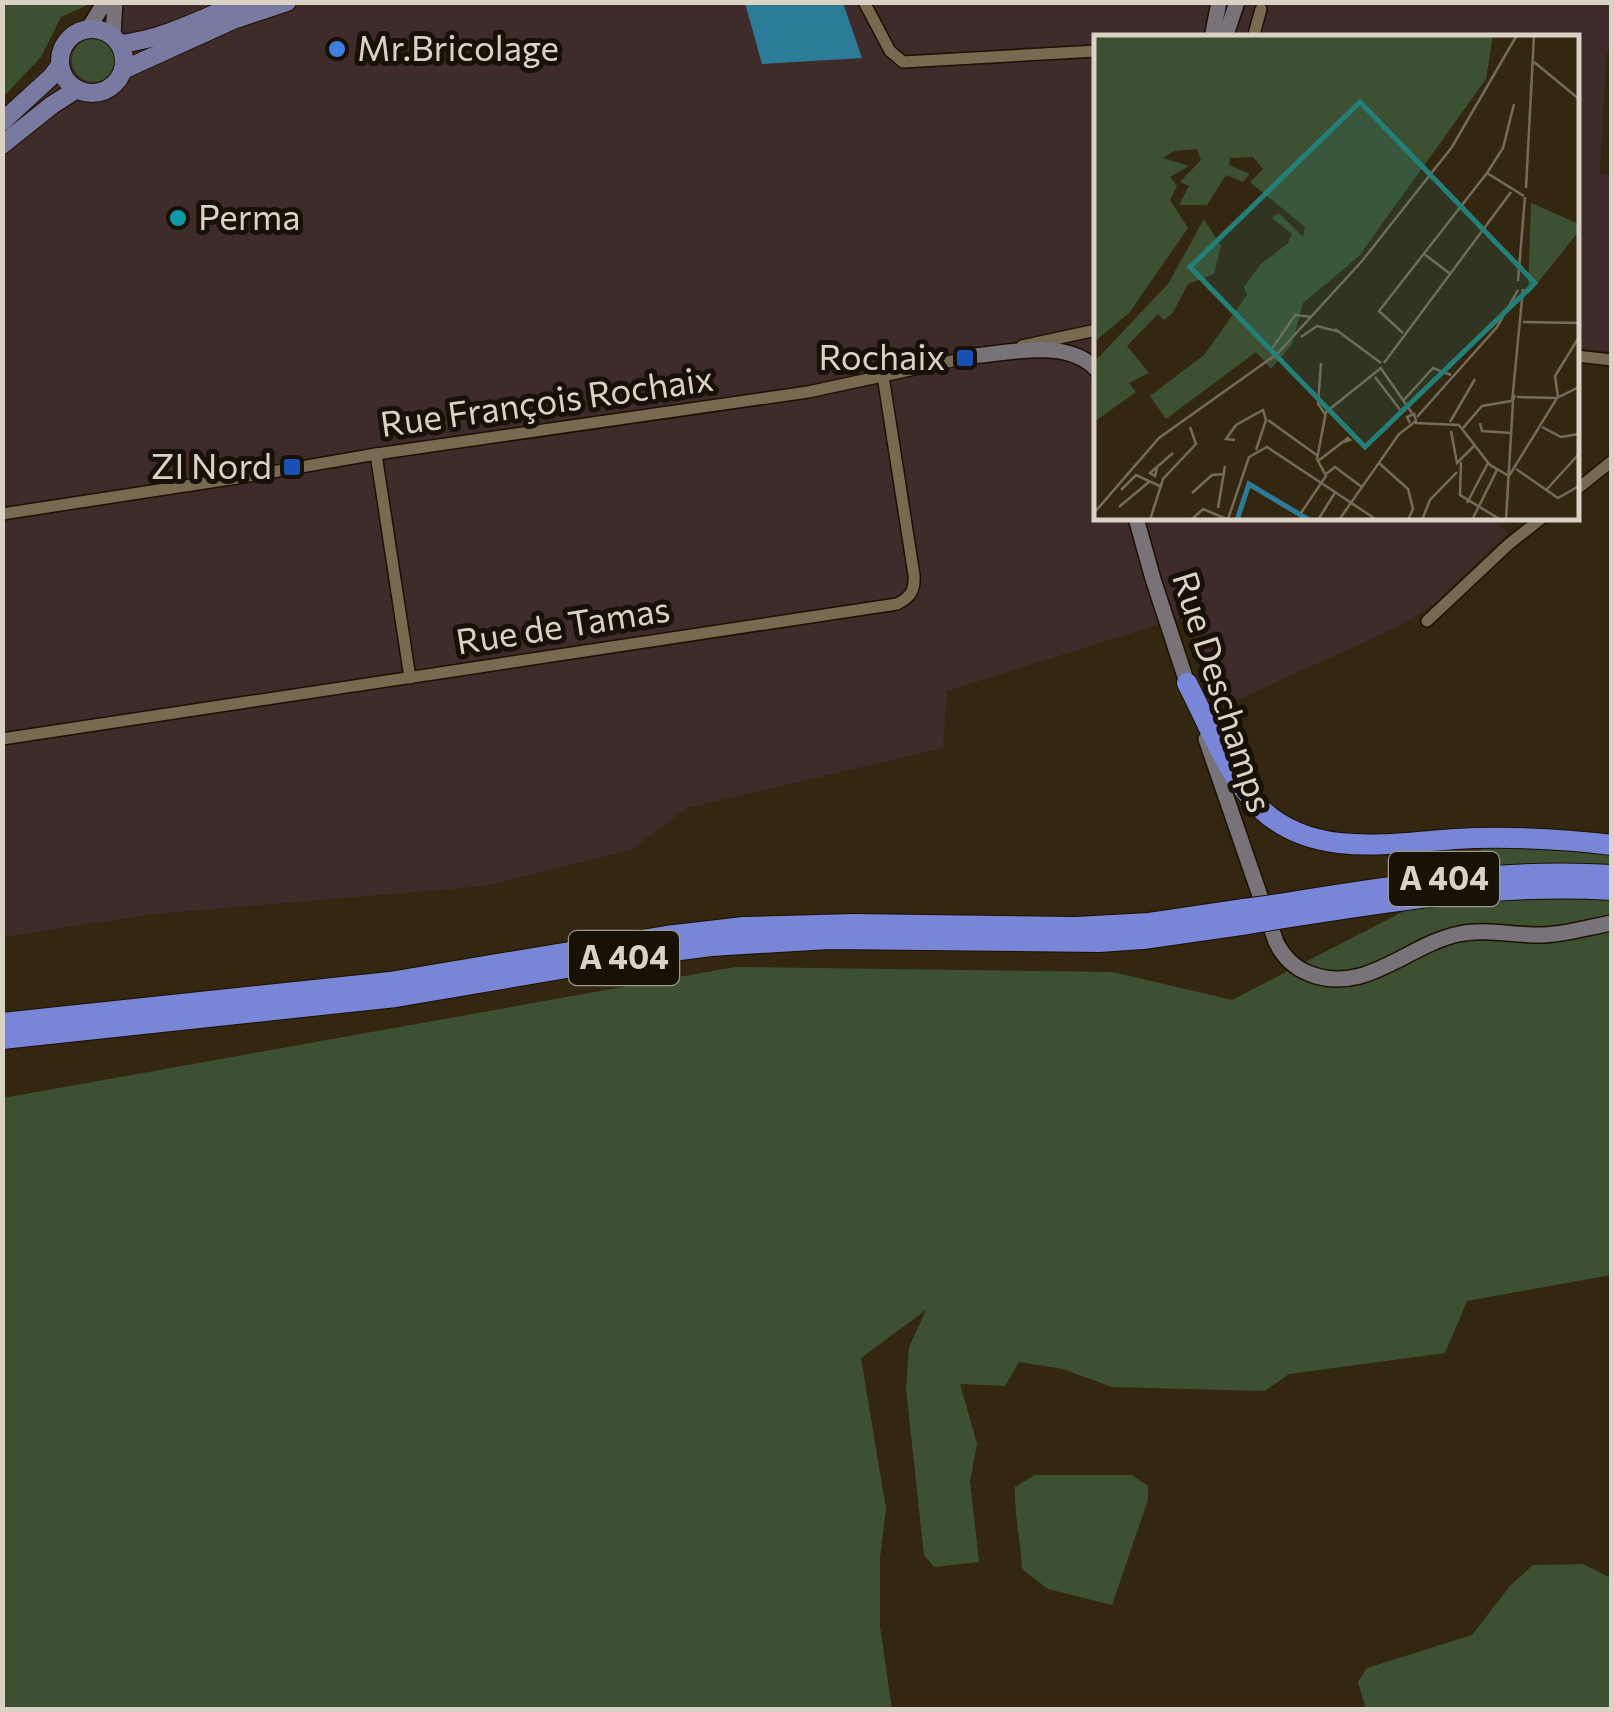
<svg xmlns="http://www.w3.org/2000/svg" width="1614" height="1712" viewBox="0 0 1614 1712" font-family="Commissioner,sans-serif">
	<rect width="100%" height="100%" fill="#342711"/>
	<path fill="#3f2b2a" d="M 104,3 L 1611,3 L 1611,49 L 1606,55 L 1600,174 L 1611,175 L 1611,352 L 1577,348 L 1576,38 L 1096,38 L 1096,518 L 1490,518 L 1508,533 L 1432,606 L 1404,624 L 1224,706 L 1186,616 L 947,691 L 943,748 L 687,808 L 631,850 L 485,886 L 154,914 L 3,937 L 3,108 L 29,83 Z"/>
	<g fill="#3d5132">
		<path d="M 3,2 L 92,3 L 61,17 L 41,57 L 3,97 Z"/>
		<circle cx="94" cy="60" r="22"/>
		<path d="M 1611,835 L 1611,1275 L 1467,1301 L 1445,1353 L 1289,1374 L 1265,1391 L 1112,1387 L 1063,1369 L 1019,1362 L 1005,1386 L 960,1384 L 977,1444 L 970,1481 L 979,1562 L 934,1567 L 924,1555 L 906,1388 L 909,1347 L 926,1310 L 861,1358 L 886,1509 L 880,1557 L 880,1627 L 892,1709 L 3,1710 L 3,1098 L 735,967 L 1113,972 L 1232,1000 L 1439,893 L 1483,848 Z"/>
		<path d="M 1035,1475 L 1132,1475 L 1148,1486 L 1148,1500 L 1112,1605 L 1048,1589 L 1022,1569 C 1021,1541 1014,1515 1015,1487 Z"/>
		<path d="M 1583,1564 L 1611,1578 L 1611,1709 L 1366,1709 L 1358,1682 L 1367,1668 L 1472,1635 L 1510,1586 L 1533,1565 Z"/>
	</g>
	<path fill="#2c7b97" d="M 745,3 L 843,3 L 862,58 L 762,64 Z"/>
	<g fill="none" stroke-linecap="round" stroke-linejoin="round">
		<g stroke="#1c1000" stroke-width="14">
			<g id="street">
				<path d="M 864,2 L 890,51 L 903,62 L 1096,51"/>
				<path d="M 1253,38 L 1261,9"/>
				<path d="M 1022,346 L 1096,330"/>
				<path d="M 1576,356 L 1612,360"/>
				<path d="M 376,454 L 410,678"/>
				<path d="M 1576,490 L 1612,461"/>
				<path d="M 2,514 L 237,478 L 376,454 L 808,392 L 980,355"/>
				<path d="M 1427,621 L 1509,544 L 1542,518"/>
				<path d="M 2,739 L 897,604 C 911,597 915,590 914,575 L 883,376"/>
			</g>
		</g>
		<g stroke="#1c1000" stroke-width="18">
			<g id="secondary">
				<path d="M 88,29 L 105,2"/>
				<path d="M 113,36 L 115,2"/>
				<path d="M 1212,38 L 1219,2"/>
				<path d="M 1225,38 L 1237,2"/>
				<path d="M 972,356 C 1011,353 1067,338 1096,369"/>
				<path d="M 1136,518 L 1153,579 L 1189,689"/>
				<path d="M 1206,739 L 1276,942 C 1283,956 1293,967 1308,973 C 1364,997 1408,944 1459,934 C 1487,928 1515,936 1544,935 C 1567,934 1589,927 1612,923"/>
			</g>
		</g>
		<g stroke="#1c1000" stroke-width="20">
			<g id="primary">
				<circle cx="92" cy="61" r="32"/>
				<path d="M 120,44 C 164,39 201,19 242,2"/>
				<path d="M 123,70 L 233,20 L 287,2"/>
				<path d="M 2,122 L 52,76 L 60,65"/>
				<path d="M 2,145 L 52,105 L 77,89"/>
			</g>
		</g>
		<g stroke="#1c1000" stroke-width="22">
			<g id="highway">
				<path d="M 1187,683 C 1208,723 1228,777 1261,809 C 1318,863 1403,840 1474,838 C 1519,837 1566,839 1612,845"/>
				<path d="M 1279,904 C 1389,886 1499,868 1612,875"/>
				<path d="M 1284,918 C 1392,901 1501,883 1612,890"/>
				<path d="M 2,1023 L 390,982 L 666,936 L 744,927 L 854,924 L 1076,927 L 1149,923 L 1244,909"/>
				<path d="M 2,1039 L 396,997 L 649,954 L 711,946 L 829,939 L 1099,942 L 1143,939 L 1248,924"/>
			</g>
		</g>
		<use href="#street" stroke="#786951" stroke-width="11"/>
		<use href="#secondary" stroke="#787279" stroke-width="15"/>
		<use href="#primary" stroke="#797aa1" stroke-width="18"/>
		<use href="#highway" stroke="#7986d7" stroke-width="20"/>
		<g stroke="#1c1000" stroke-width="22" stroke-linecap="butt">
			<g id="highway-bridge">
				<path d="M 1244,909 L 1279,904"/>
				<path d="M 1248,924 L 1284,918"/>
			</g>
		</g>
		<use href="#highway-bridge" stroke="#7986d7" stroke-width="20"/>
	</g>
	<circle fill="#3f7fe0" stroke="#171108" stroke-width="4" cx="337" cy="49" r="10"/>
	<circle fill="#0f9aa8" stroke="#171108" stroke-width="4" cx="178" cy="218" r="10"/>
	<g fill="#1a4fb4" stroke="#171108" stroke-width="4">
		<rect x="955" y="348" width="20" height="20" rx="5"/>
		<rect x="282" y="457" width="20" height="20" rx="5"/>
	</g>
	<g text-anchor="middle" stroke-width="10" stroke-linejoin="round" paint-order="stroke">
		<g fill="#171108" stroke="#a0988c" stroke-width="2.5">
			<rect x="1389" y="852" width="110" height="54" rx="8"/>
			<rect x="569" y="931" width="110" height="54" rx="8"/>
		</g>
		<g font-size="32" font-weight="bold" fill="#dad2c4">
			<text x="1444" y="890">A 404</text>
			<text x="624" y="969">A 404</text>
		</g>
		<g font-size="35" fill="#dad2c4" stroke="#171108" text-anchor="start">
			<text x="357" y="61">Mr.Bricolage</text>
			<text x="198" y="230">Perma</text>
			<text x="945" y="370" text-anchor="end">Rochaix</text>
			<text x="272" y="479" text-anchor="end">ZI Nord</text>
		</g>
		<g font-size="35" fill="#dad2c4" stroke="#171108">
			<text transform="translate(547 402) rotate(-8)" y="12">Rue François Rochaix</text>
			<text transform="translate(563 626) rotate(-9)" y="12">Rue de Tamas</text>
			<text transform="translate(1222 692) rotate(72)" y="12">Rue Deschamps</text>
		</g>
	</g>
	<g transform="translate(1094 35)">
		<rect width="485" height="485" fill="#342711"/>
		<path d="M 0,0 L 399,0 L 392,44 L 265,221 L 209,268 L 198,309 L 177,334 L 162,317 L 72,384 L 56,361 L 110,320 L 153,260 L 150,252 L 166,230 L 194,208 L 198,199 L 178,183 L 185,178 L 209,202 L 211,192 L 156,147 L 169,134 L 159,122 L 136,123 L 135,130 L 156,139 L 149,147 L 132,140 L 113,170 L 85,170 L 95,151 L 86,147 L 107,125 L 103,114 L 80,116 L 69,123 L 95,131 L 76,142 L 83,151 L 76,165 L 94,193 L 35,278 L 0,307 ZM 437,168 L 485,189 L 485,196 L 434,260 ZM 110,184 L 127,211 L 120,239 L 94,249 L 78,279 L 70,285 L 64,279 L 33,311 L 55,338 L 35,348 L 42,357 L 0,387 L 0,327 L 74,249 Z" fill="#3d5132"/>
		<path fill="none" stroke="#2c7b97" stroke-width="5" d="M 143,485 L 155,449 L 215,485"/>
		<path fill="none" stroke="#766b59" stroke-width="2.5" d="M 440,27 L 485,64M 393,138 L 430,161M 432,153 L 440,0M 329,218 L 355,238M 424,246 L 431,162M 429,287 L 485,288M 241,294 L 287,328M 309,298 L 285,276 L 393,138 L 409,113 L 420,69M 207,302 L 223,291 L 246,297M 177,315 L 201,280 L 218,282M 227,328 L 224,369 L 231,379M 290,328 L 417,157M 286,332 L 318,378M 281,342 L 307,376M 421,360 L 418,367 L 429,254M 423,362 L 463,363M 464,362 L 461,341 L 485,302M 309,366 L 339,333 L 357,340M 323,382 L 403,292 L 424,255M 174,385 L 224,421M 356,387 L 381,344M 321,388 L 365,390 L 396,430 L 415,441M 386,388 L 388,396 L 417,398M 448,392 L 467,402 L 485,399M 369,393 L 388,371 L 417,366M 357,396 L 363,428 L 381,410M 141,405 L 132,404 L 142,390 L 169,375 L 172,385 L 162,415M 224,426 L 254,403 L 256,405 L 250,407M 367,427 L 366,460 L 407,485M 285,428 L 314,454 L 319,474 L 314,485M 63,433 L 61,441 L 56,438 L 79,418M 422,434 L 464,463 L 485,451M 232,439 L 241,432 L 268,452M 415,441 L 463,363 L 485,352M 453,454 L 485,419M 27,455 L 42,440 L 68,452M 98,458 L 118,440 L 130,439M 373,468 L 394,428M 25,472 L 56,446M 124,473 L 131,431M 0,478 L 65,403 L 183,319 L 268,226 L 358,112 L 423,0M 207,478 L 232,441 L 223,424 L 232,377 L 287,333M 134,484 L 155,422 L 173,412 L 283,485M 56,485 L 69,444 L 102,409 L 96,392M 97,485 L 109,474 L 135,485M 224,485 L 242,456M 245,485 L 305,399 L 322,386 L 320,379 L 313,382 L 316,388M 328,485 L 336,465 L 363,437M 378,485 L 403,435M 412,485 L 419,367"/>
		<path fill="#237f77" fill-opacity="0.15" stroke="#237f77" stroke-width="5" d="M 266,67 L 441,248 L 271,412 L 96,232 Z"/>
		<rect width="485" height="485" fill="none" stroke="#dad2c4" stroke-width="5"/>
	</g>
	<rect width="1614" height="1712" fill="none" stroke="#dad2c4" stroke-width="10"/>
</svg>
